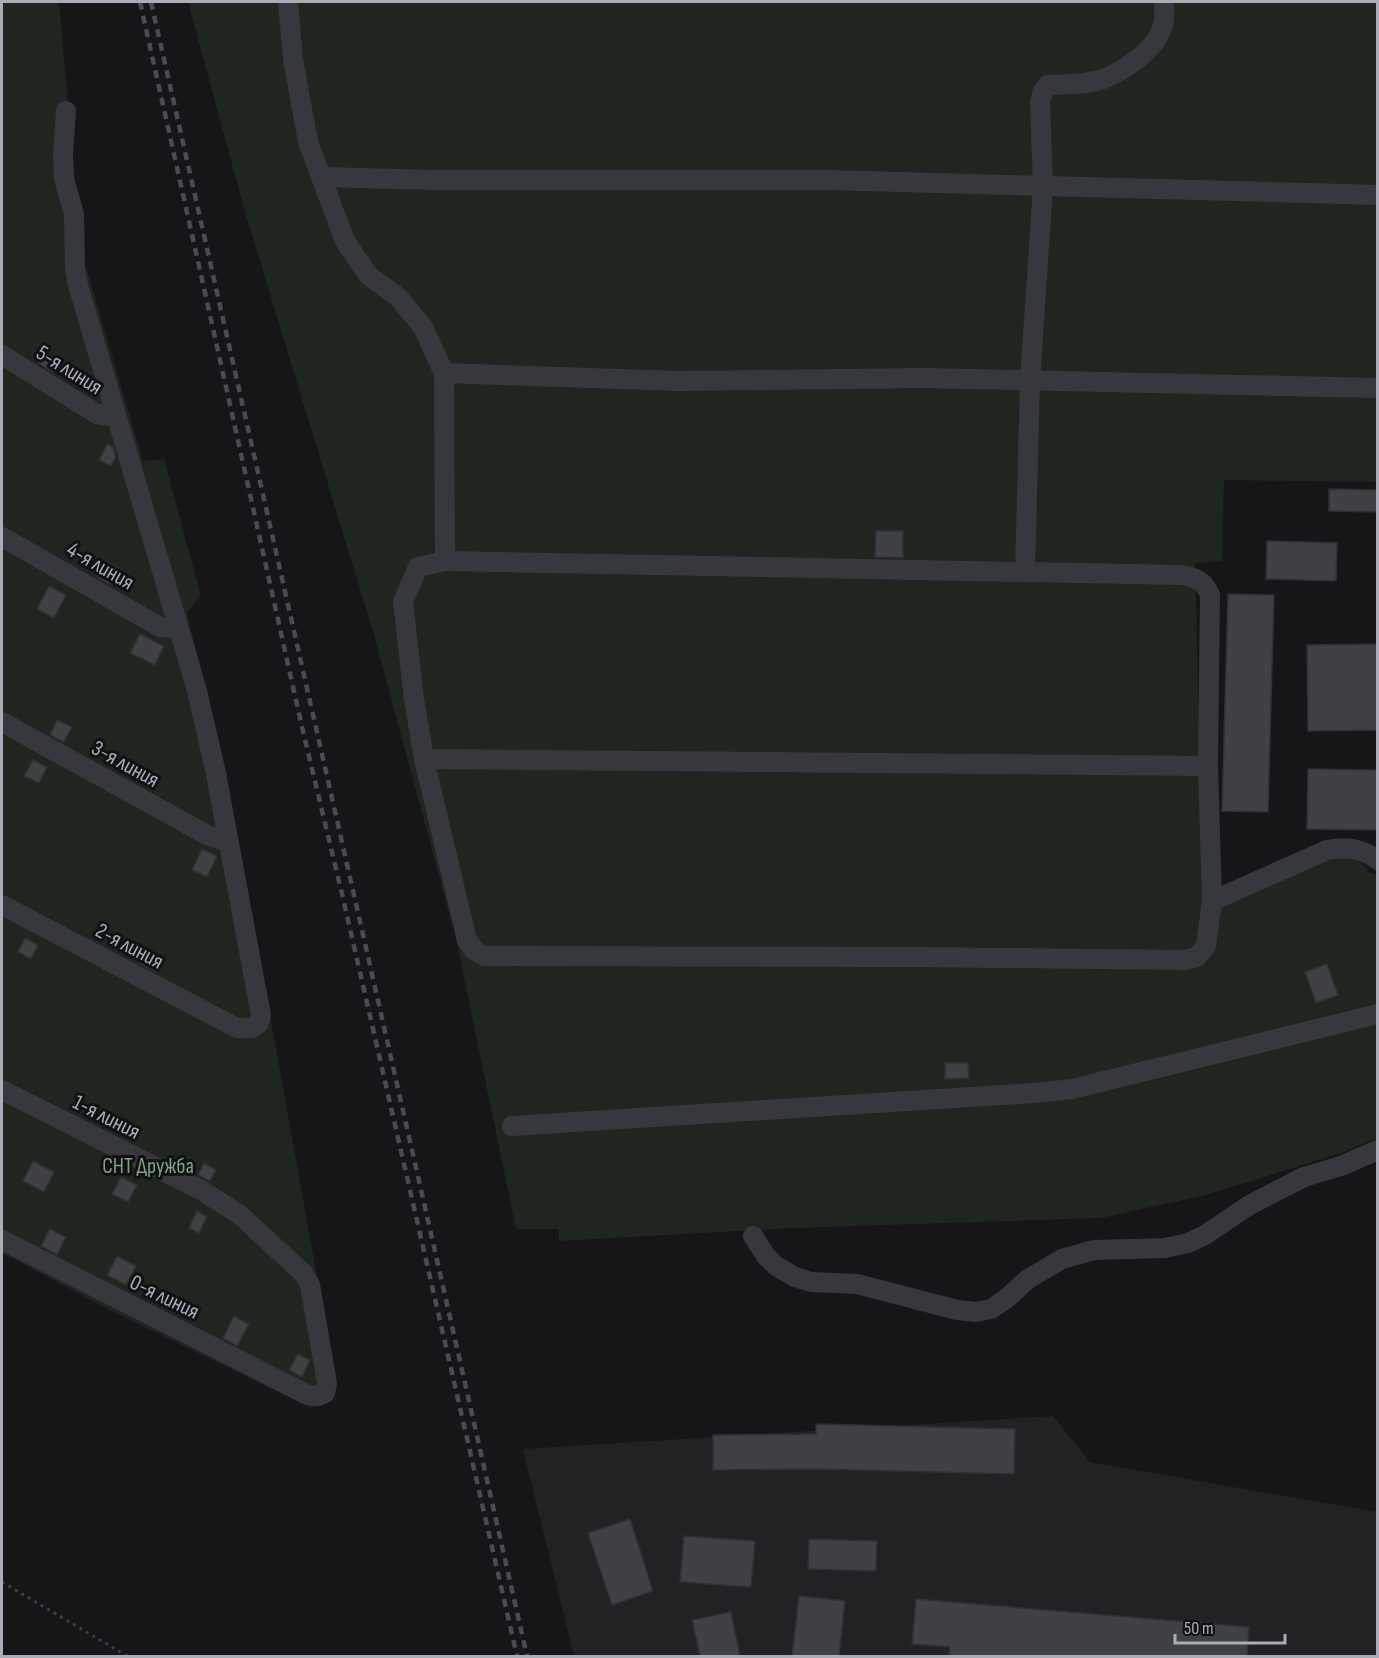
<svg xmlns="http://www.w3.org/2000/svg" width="1379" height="1658" viewBox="0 0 1379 1658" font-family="'Sofia Sans Condensed',sans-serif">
	<rect width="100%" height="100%" fill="#161618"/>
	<path fill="#222225" d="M 1053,1416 L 1090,1462 L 1377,1512 L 1377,1656 L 574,1656 L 523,1449 Z"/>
	<g fill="#1e261f">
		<path d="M 2,2 L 59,2 L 75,179 L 83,212 L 84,260 L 143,461 L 164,459 L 201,596 L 187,613 L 226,770 L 335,1377 L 334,1394 L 323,1405 L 311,1408 L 110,1310 L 2,1253 Z"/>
		<path d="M 188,2 L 1377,2 L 1377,482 L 1224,480 L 1222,561 L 1195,563 L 1204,910 L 1230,903 L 1340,855 L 1355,856 L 1370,873 L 1377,875 L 1377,1138 L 1341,1153 L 1206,1195 L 1101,1218 L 793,1228 L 559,1241 L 559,1229 L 516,1229 L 456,939 L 374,635 L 245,212 Z"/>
	</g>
	<g fill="#404145" stroke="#303034" stroke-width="1.5">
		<path d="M 42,352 L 58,360 L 52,372 L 37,362 Z"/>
		<path d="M 107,444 L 113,447 L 116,457 L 111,466 L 99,460 Z"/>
		<path d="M 1329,489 L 1377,490 L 1377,512 L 1329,511 Z"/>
		<path d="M 876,531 L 903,531 L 903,558 L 875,557 Z"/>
		<path d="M 1267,541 L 1337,543 L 1336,581 L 1266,579 Z"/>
		<path d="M 105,561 L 119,568 L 110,585 L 97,577 Z"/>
		<path d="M 49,586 L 66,595 L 54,618 L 37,609 Z"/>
		<path d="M 1228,594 L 1274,595 L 1268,812 L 1222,811 Z"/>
		<path d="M 140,634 L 164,646 L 155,665 L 130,653 Z"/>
		<path d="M 1377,644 L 1377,730 L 1308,731 L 1307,645 Z"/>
		<path d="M 57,720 L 72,727 L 64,742 L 50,735 Z"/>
		<path d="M 33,760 L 47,767 L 39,783 L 24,776 Z"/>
		<path d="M 1308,769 L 1377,770 L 1377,830 L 1307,829 Z"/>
		<path d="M 202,849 L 217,856 L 207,877 L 192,870 Z"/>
		<path d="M 25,938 L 38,945 L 31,959 L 18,952 Z"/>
		<path d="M 146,953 L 162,962 L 157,972 L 140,964 Z"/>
		<path d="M 1327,964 L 1338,995 L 1316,1003 L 1305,972 Z"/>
		<path d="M 945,1063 L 968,1063 L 969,1078 L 945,1079 Z"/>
		<path d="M 33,1161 L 54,1172 L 44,1192 L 23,1181 Z"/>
		<path d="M 204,1163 L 216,1170 L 210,1181 L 198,1175 Z"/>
		<path d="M 121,1177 L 137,1185 L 128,1202 L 112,1194 Z"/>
		<path d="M 197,1211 L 207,1217 L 199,1233 L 189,1228 Z"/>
		<path d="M 50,1229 L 66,1237 L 57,1255 L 41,1246 Z"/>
		<path d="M 117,1256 L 136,1266 L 126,1285 L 107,1275 Z"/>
		<path d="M 234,1316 L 249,1324 L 237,1346 L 223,1338 Z"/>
		<path d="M 298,1354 L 310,1360 L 302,1377 L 289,1370 Z"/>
		<path d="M 816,1424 L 1015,1429 L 1014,1474 L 815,1469 L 713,1470 L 713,1435 L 816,1434 Z"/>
		<path d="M 630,1519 L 653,1591 L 612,1605 L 588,1533 Z"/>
		<path d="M 684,1536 L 755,1541 L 751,1587 L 680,1582 Z"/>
		<path d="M 809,1539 L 877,1541 L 876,1571 L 808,1569 Z"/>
		<path d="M 799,1596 L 845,1601 L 839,1656 L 792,1656 Z"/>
		<path d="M 916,1599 L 1249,1627 L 1247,1656 L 949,1656 L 950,1647 L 912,1644 Z"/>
		<path d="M 731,1612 L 740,1656 L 700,1656 L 692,1620 Z"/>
	</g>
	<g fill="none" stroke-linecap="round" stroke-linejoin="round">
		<path stroke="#3d3f44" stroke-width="3" stroke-dasharray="3 4.5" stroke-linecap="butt" d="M 2,1582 L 127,1656"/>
		<g stroke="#37383d" stroke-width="20">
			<path d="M 288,2 L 293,59 L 308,142 L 345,241 L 368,275 L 398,297 L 423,327 L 444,373 L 445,561"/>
			<path d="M 321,177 L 437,180 L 827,180 L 1378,195"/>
			<path d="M 2,355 L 97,414 L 116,417"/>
			<path d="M 444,373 L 679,381 L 923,378 L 1378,388"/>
			<path d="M 2,537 L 160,627 L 178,628"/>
			<path d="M 445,561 L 1182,575 C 1197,578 1204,581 1210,595 L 1208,766 L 1212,901 L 1206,946 L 1197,957 L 1185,960 L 915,957 L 484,956 L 474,950 L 467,940 L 424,759 L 414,699 L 403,602 L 418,567 Z"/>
			<path d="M 1025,572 L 1030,380 L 1043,187 L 1040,103 L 1042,93 L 1048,85 C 1067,84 1090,85 1108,77 C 1128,68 1158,47 1163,25 C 1165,18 1164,9 1164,2"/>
			<path d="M 2,722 L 207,835 L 228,842"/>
			<path d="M 424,759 L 1208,766"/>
			<path d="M 1212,901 L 1327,850 C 1346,846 1361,848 1378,860"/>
			<path d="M 2,905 L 237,1028 L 252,1028 L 259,1023 L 261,1015 L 215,769 L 196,687 L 78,285 L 75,268 L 74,214 L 64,179 L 63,154 L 66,111"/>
			<path d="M 2,1090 L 201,1190 L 240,1215 L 304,1274 L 310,1285 L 327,1383 L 325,1393 L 318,1396 L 308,1395 L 2,1240"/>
			<path d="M 512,1126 L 1034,1093 L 1072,1089 L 1378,1014"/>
			<path d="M 753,1236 L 766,1256 L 776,1266 L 795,1277 L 811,1282 L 857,1284 L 957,1310 L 976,1312 L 991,1309 L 1006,1299 L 1028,1279 L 1062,1259 L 1094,1250 L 1165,1248 L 1188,1243 L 1205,1235 L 1248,1206 L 1304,1177 L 1341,1166 L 1378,1150"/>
		</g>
		<g stroke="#4a4c52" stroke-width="4.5" stroke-dasharray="8 6" stroke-linecap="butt">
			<path d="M 140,2 L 302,727 L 342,894 L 517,1656"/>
			<path d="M 151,2 L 527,1656"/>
		</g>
	</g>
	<g text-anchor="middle" stroke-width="6" stroke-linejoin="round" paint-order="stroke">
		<g font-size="22" fill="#a8adb8" stroke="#111113">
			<text transform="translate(70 369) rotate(32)" y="8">5-я линия</text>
			<text transform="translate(101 565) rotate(30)" y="8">4-я линия</text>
			<text transform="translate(126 763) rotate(29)" y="8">3-я линия</text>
			<text transform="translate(130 945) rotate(28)" y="8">2-я линия</text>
			<text transform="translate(107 1116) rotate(27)" y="8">1-я линия</text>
			<text transform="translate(165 1296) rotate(26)" y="8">0-я линия</text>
		</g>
		<g font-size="22" fill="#7fa381" stroke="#111113">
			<text x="148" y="1173">СНТ Дружба</text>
		</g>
	</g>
	<rect width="1379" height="1658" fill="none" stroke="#a8adb8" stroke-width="6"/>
	<path d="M1175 1634v9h110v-9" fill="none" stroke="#a8adb8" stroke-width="3"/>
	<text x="1184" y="1634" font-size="18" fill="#a8adb8" stroke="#111113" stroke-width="4.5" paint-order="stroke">50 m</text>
</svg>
